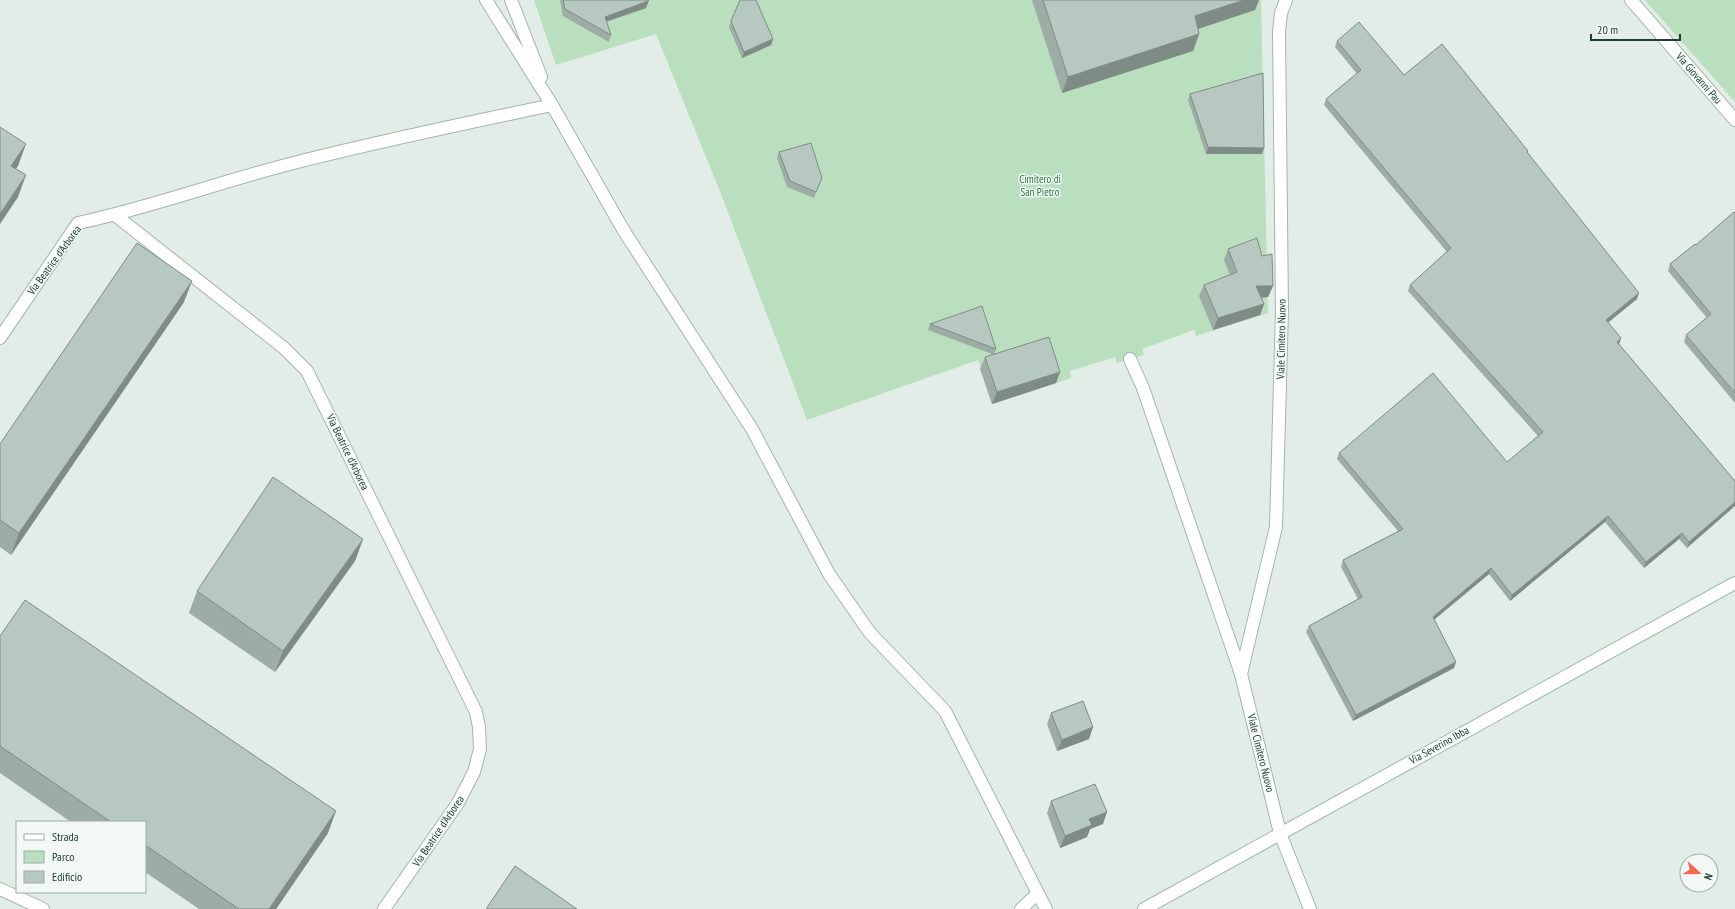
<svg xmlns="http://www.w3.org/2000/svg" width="1735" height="909" viewBox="0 0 1735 909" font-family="'PT Sans Narrow',sans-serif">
	<rect width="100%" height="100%" fill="#e1ede6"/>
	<g fill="#b9dfbe">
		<path d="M 534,0 L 1261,0 L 1268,313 L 1196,336 L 1194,330 L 1142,349 L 1144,355 L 1117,363 L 1115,357 L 1070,371 L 1071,378 L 992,404 L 978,360 L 807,420 L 721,194 L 656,34 L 556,65 Z"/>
		<path d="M 1645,0 L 1735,0 L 1735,102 Z"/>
	</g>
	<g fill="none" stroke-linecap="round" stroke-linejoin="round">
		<g stroke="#a4b5ac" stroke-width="14">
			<g id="street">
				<path d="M 486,0 L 552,105 L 624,231 L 752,429 L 829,574 L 870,633 L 945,711 L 1046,909"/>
				<path d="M 511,0 L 541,77"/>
				<path d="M 1631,0 L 1735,120"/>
				<path d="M 115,215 L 284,348 L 307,371 L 476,712 L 479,727 L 480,749 L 474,772 L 458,803 L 384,909"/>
				<path d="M 0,338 L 78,223 C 149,208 216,183 286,165 C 374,142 463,124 552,105"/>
				<path d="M 1130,359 L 1143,388 L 1241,674 L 1280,833 L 1310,909"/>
				<path d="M 1241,674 L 1276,527 L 1282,310 L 1279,32 L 1281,13 L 1286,0"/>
				<path d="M 1021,909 L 1038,893"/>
			</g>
		</g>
		<g stroke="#9fb9ad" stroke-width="14">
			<g id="secondary">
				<path d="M 0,889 L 43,909"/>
				<path d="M 1144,909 L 1735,583"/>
			</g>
		</g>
		<use href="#street" stroke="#fff" stroke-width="12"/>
		<use href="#secondary" stroke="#fff" stroke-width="12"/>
	</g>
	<g fill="#9daca4">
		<path d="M 560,0 L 649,0 L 646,8 L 606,22 L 611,35 L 609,42 L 563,16 Z"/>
		<path d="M 1032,0 L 1259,0 L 1255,10 L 1198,29 L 1199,34 L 1193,51 L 1062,93 Z"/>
		<path d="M 731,21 L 773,39 L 771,45 L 742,58 L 729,27 Z"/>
		<path d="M 1337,41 L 1404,75 L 1528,153 L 1637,299 L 1608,322 L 1621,338 L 1619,344 L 1735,481 L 1687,548 L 1679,539 L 1644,568 L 1605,522 L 1510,601 L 1489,574 L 1434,620 L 1454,668 L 1353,721 L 1306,632 L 1309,626 L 1358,599 L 1341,567 L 1343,560 L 1398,531 L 1337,459 L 1339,453 L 1507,462 L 1538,436 L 1408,291 L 1410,285 L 1447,252 L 1324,105 L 1326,99 L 1357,74 L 1335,47 Z"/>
		<path d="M 1190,94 L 1264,148 L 1262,154 L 1206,154 L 1188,100 Z"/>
		<path d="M 779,152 L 822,178 L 814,198 L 787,187 L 777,158 Z"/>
		<path d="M 1735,213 L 1735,403 L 1684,342 L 1686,335 L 1707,318 L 1668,271 L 1670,264 L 1696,245 Z"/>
		<path d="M 1228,249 L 1262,256 L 1273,286 L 1268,297 L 1261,298 L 1264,304 L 1260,315 L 1213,330 L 1199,296 L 1204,285 L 1230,275 L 1224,260 Z"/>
		<path d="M 184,302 L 11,555 L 0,547 L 0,444 Z"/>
		<path d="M 930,324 L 996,349 L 994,354 L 1056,383 L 992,404 L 980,369 L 985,357 L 992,354 L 928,330 Z"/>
		<path d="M 363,539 L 355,561 L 275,672 L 189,613 L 197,591 Z"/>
		<path d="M 0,636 L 328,833 L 276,909 L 199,909 L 145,872 L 145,822 L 71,822 L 0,773 Z"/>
		<path d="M 1051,713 L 1093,727 L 1089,739 L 1057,751 L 1047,724 Z"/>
		<path d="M 1051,801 L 1103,824 L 1090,829 L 1087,837 L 1060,848 L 1047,813 Z"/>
	</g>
	<g fill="#7f8c86">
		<path d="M 649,0 L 646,8 L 602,23 L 605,17 Z"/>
		<path d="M 1244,0 L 1259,0 L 1255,10 L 1189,32 L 1195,16 Z"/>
		<path d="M 1199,34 L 1193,51 L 1062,93 L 1068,77 Z"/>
		<path d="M 773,39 L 771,45 L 742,58 L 744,52 Z"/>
		<path d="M 26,144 L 18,166 L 3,188 L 11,166 Z"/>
		<path d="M 1208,147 L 1264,148 L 1262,154 L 1206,154 Z"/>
		<path d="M 26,175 L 18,197 L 0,224 L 0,214 Z"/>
		<path d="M 192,281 L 184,302 L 11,555 L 19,533 Z"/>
		<path d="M 1256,286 L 1273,286 L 1268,297 L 1252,298 Z"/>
		<path d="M 1639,293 L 1637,299 L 1604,326 L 1606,320 Z"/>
		<path d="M 1264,304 L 1260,315 L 1213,330 L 1218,318 Z"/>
		<path d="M 1621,338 L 1619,344 L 1617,342 Z"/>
		<path d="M 1060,372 L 1056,383 L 992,404 L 997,392 Z"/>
		<path d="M 1735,502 L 1735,506 L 1687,548 L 1689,542 Z"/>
		<path d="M 1608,516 L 1605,522 L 1510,601 L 1512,595 Z"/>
		<path d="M 1682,533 L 1679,539 L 1644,568 L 1646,562 Z"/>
		<path d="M 363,539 L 355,561 L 275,672 L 283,651 Z"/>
		<path d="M 1491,568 L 1489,574 L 1430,623 L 1433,617 Z"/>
		<path d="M 1456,662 L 1454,668 L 1353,721 L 1356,715 Z"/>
		<path d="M 1093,727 L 1089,739 L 1057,751 L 1062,740 Z"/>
		<path d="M 336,811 L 328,833 L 276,909 L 269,909 Z"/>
		<path d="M 1107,812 L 1103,824 L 1090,829 L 1087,837 L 1060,848 L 1065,836 L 1089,819 Z"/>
	</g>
	<g fill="#b6c8bf" stroke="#7f8c86">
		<path d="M 563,0 L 649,0 L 648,1 L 605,17 L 611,35 L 565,9 Z"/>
		<path d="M 740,0 L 756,0 L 773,39 L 744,52 L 731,21 Z"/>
		<path d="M 1043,0 L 1244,0 L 1195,16 L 1199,34 L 1068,77 Z"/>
		<path d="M 1359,22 L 1404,75 L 1442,44 L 1528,151 L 1527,152 L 1639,293 L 1606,320 L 1621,338 L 1617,342 L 1735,481 L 1735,502 L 1689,542 L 1682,533 L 1646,562 L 1608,516 L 1512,595 L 1491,568 L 1433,617 L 1456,662 L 1356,715 L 1309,626 L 1362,597 L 1343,560 L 1403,529 L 1339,453 L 1433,373 L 1507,462 L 1543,432 L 1410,285 L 1451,248 L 1326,99 L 1361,70 L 1337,41 Z"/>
		<path d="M 1263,73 L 1264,148 L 1208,147 L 1190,94 Z"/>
		<path d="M 0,127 L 26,144 L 11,166 L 26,175 L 0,214 Z"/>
		<path d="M 811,143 L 822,178 L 816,192 L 790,181 L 779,152 Z"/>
		<path d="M 1734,212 L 1735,213 L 1735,393 L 1686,335 L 1711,314 L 1670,264 L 1695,244 L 1696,245 Z"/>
		<path d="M 1257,238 L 1262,256 L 1272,254 L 1273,286 L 1256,286 L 1264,304 L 1218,318 L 1204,285 L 1237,272 L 1228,249 Z"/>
		<path d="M 137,243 L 192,281 L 19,533 L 0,520 L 0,444 Z"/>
		<path d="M 982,306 L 996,349 L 930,324 Z"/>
		<path d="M 1049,337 L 1060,372 L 997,392 L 985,357 Z"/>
		<path d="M 273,477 L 363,539 L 283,651 L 197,591 Z"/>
		<path d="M 25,600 L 336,811 L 269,909 L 239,909 L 145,845 L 145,822 L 111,822 L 0,746 L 0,636 Z"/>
		<path d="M 1083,701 L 1093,727 L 1062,740 L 1051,713 Z"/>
		<path d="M 1095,784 L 1107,812 L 1089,819 L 1092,825 L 1065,836 L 1051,801 Z"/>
		<path d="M 515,866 L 577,909 L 486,909 Z"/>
	</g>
	<g text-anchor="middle" stroke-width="3" stroke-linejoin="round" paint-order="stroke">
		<g font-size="11" fill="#213e32" stroke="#f2f9f5">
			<text transform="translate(1699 78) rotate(49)" y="4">Via Giovanni Pau</text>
			<text transform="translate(54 260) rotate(-54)" y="4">Via Beatrice d'Arborea</text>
			<text transform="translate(1281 339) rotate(-89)" y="4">Viale Cimitero Nuovo</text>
			<text transform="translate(348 452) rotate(64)" y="4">Via Beatrice d'Arborea</text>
			<text transform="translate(1439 745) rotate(-29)" y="4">Via Severino Ibba</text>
			<text transform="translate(1261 753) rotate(76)" y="4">Viale Cimitero Nuovo</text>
			<text transform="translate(438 831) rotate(-56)" y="4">Via Beatrice d'Arborea</text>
		</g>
		<g font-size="11" fill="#29773d" stroke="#f2f9f5">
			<text x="1040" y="183">Cimitero di<tspan x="1040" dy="13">San Pietro</tspan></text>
		</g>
	</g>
	<rect x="16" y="821" width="130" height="72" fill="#f2f9f5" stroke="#9eaea7"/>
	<rect x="24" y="834" width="20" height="6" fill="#ffffff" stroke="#9eaea7"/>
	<text x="52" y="841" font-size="12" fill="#213e32">Strada</text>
	<rect x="24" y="851" width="20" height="12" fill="#b9dfbe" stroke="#9eaea7"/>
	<text x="52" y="861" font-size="12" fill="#213e32">Parco</text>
	<rect x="24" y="871" width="20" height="12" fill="#b6c8bf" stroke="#9eaea7"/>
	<text x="52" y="881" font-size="12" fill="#213e32">Edificio</text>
	<g transform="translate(1699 873) rotate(111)"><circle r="19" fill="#f2f9f5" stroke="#9eaea7"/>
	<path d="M0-3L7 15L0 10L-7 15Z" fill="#f96653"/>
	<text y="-6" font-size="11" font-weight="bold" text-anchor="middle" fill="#213e32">N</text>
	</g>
	<path d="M1591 34v6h89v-6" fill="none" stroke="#213e32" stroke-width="2"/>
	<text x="1597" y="34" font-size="12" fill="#213e32" stroke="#f2f9f5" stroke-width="3" paint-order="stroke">20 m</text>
</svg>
